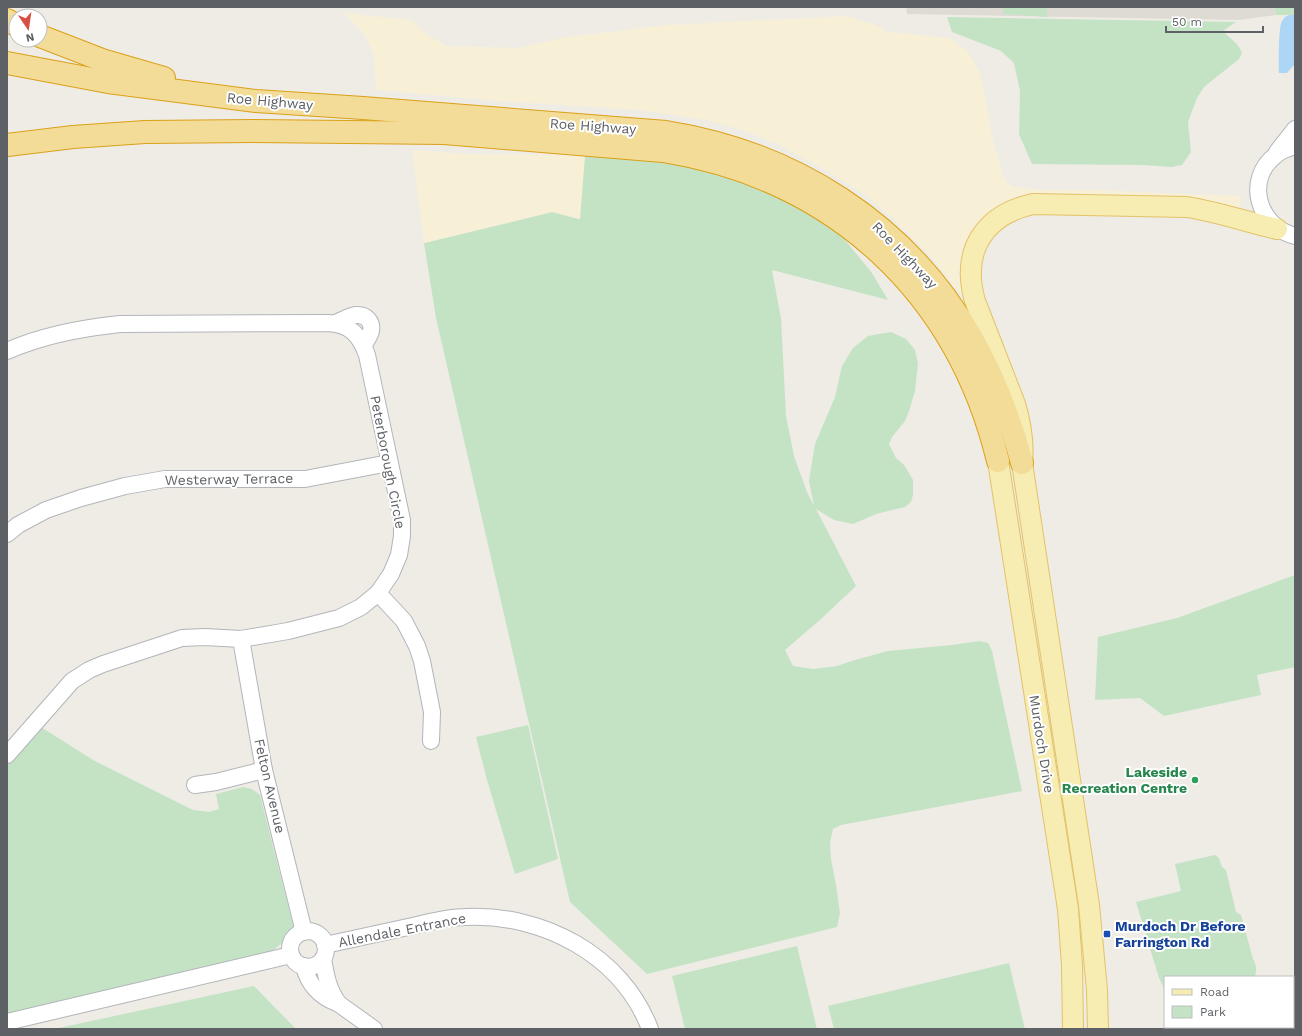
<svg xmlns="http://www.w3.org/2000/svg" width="1302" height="1036" viewBox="0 0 1302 1036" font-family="'Work Sans',sans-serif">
	<rect width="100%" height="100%" fill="#eeece5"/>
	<path fill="#dddbd4" d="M 906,7 L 1274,7 L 1276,15 L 1239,20 L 907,14 Z"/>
	<g fill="#c4e3c5">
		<path d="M 1002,7 L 1046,7 L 1048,17 L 1004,14 Z"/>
		<path d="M 1274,7 L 1295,7 L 1295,15 L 1276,15 Z"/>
		<path d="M 947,17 L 1236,22 L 1223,31 C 1230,39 1238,42 1242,53 L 1239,59 L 1204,87 L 1197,98 L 1188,122 L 1191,152 L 1182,165 L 1172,167 L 1143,165 L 1032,164 L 1019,134 L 1020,91 L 1014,63 L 1001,51 L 952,32 Z"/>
		<path d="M 585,155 L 658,159 L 741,178 L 832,224 L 872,273 L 888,300 L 772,270 L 781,318 L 786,416 L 794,456 L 807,492 L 814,506 L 809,481 L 815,444 L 835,397 L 842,366 L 853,348 L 868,336 L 891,332 L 906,339 L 915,350 L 918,364 L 915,391 L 909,411 L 905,421 L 892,437 L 889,444 L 896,458 L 904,465 L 913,480 L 913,495 L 911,502 L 905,507 L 876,514 L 853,524 L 834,520 L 816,509 L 856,586 L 821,619 L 785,650 L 793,666 L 813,669 L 837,666 L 855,660 L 888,651 L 952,645 L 979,641 L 988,643 L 992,651 L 1022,791 L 841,825 L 833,829 L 830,843 L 831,859 L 836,885 L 840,913 L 837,927 L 647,974 L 570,902 L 436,318 L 424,243 L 552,212 L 579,219 Z"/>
		<path d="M 1295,575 L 1295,667 L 1257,675 L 1261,695 L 1164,716 L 1140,698 L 1095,700 L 1098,637 L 1177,618 Z"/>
		<path d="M 528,725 L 558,859 L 515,874 L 487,780 L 476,737 Z"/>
		<path d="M 41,727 L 93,760 L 193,810 L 209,812 L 219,809 L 216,794 L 243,787 L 252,789 L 260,795 L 295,933 L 271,952 L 7,1017 L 7,765 Z"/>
		<path d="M 1215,855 L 1219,858 L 1222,867 L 1226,870 L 1236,912 L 1241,915 L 1253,959 C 1256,964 1258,972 1254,977 L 1165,977 L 1165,990 L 1159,978 L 1136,902 L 1181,891 L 1175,864 Z"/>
		<path d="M 797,946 L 817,1029 L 685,1029 L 672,976 Z"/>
		<path d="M 1009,963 L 1025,1029 L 834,1029 L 828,1006 Z"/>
		<path d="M 254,986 L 296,1029 L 54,1029 Z"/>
	</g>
	<g fill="#f7f0d7">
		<path d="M 344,13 L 412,20 L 425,33 L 446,46 L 519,48 L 566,37 L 669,25 L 848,16 L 875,25 L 888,32 L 949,38 L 967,51 L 978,69 L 986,101 L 992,137 L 1001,169 L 1006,182 L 1013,187 L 1044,190 L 1096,190 L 1238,196 L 1240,196 L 1241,205 L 1238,210 L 1200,202 L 993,216 L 969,296 L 964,299 L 931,256 L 897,222 L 867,196 L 827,171 L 779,145 L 745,131 L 707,120 L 639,110 L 511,102 L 376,90 L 374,54 L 363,32 Z"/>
		<path d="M 412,150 L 466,154 L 585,155 L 580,219 L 552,212 L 424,243 Z"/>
	</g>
	<path fill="#add5f6" d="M 1289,15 L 1295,15 L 1295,64 L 1287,73 L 1279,73 C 1279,63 1278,29 1282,21 C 1284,18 1286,16 1289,15 Z"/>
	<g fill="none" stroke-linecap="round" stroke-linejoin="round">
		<g stroke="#b2b5b9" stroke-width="18">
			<g id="minor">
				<path d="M 1295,146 C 1288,148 1281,150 1276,155 C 1244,179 1258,227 1295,236"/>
				<path d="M 1277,152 L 1295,129"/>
				<path d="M 335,323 C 341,321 349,316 356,315 C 365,314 373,321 371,331 C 370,336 366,341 364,345"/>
				<path d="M 7,351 C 43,335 81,328 120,324 L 328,323 C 350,324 360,335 367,355 L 402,520 L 402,536 L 399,555 L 391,574 L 378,593 L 361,607 L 339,618 L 288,631 L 241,639 L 205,637 L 182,638 L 103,664 L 89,670 L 72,681 L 7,755"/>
				<path d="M 7,534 L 18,525 L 46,510 L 81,498 L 125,486 L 165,479 L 305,479 L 389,463"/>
				<path d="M 378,593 L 404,621 L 417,646 L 422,661 L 432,712 L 431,741"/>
				<path d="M 241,639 L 264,770 L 304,932"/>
				<path d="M 195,785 L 216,782 L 264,770"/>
				<circle cx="308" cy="949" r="18"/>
				<path d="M 325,945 C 353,939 380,933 408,927 C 427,923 446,917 465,917 C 542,913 622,955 650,1029"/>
				<path d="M 323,959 C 326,975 328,990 339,1004 L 374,1029"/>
				<path d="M 304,966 C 308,984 320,997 337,1003"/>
				<path d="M 7,1022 L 291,955"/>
			</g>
		</g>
		<g stroke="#e3c269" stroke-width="22">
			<g id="major">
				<path d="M 998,461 L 1068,909 L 1072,965 L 1073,1029"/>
				<path d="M 1098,1029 L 1097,990 L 1089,905 L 1022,463 C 1024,443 1021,424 1015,404 L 975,301 C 961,252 983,215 1033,204 L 1187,207 C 1218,212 1247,222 1277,229"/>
			</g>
		</g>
		<g stroke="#dba018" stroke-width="24">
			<g id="highway">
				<path d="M 7,20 L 16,25"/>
				<path d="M 40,36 L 102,60 L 164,78"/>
				<path d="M 7,63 L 108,82 L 256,101 L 363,108 L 666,132 C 792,152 905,222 970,335 C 993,375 1010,418 1022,463"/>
				<path d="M 7,145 L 73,137 L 145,132 L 254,131 L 444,133 L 663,151 C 835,179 957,292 998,461"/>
			</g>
		</g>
		<use href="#minor" stroke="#fff" stroke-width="16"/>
		<use href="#major" stroke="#f7ecb1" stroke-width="20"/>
		<use href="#highway" stroke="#f2dc98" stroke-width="22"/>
	</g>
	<circle fill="#2e9e5b" stroke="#fff" stroke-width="1.5" cx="1195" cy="780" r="4"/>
	<rect fill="#1a4fb4" stroke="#fff" stroke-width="1.5" x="1103" y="930" width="8" height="8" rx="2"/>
	<g text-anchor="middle" stroke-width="4" stroke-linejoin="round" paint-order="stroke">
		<g font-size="14" fill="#5d6064" stroke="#fff">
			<text transform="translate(270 101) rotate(5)" y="5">Roe Highway</text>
			<text transform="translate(593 126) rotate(4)" y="5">Roe Highway</text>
			<text transform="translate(905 255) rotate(46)" y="5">Roe Highway</text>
			<text transform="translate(388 462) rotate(79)" y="5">Peterborough Circle</text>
			<text transform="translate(229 479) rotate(-1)" y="5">Westerway Terrace</text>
			<text transform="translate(1042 744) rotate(81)" y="5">Murdoch Drive</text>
			<text transform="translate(270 786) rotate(77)" y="5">Felton Avenue</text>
			<text transform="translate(402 930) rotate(-11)" y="5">Allendale Entrance</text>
		</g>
		<g font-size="14" font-weight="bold" fill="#27864d" stroke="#fff" text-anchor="end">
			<text x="1187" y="777">Lakeside<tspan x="1187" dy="16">Recreation Centre</tspan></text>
		</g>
		<g font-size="14" font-weight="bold" fill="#164399" stroke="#fff" text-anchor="start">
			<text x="1115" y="931">Murdoch Dr Before<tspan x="1115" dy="16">Farrington Rd</tspan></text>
		</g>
	</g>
	<rect width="1302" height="1036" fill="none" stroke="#5d6064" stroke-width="16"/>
	<rect x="1164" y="976" width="130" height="52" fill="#ffffff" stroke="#bebfc1"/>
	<rect x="1172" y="989" width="20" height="6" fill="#f7ecb1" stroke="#bebfc1"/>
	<text x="1200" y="996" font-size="12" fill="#5d6064">Road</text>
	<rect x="1172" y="1006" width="20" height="12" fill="#c4e3c5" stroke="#bebfc1"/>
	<text x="1200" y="1016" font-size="12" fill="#5d6064">Park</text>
	<g transform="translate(28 28) rotate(167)"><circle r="19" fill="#ffffff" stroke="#bebfc1"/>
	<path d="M0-3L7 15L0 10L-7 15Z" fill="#d74f42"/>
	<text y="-6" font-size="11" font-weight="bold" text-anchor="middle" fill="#5d6064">N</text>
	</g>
	<path d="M1166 26v6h97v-6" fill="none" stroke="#5d6064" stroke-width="2"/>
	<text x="1172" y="26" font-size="12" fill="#5d6064" stroke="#ffffff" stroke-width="3" paint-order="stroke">50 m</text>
</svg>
